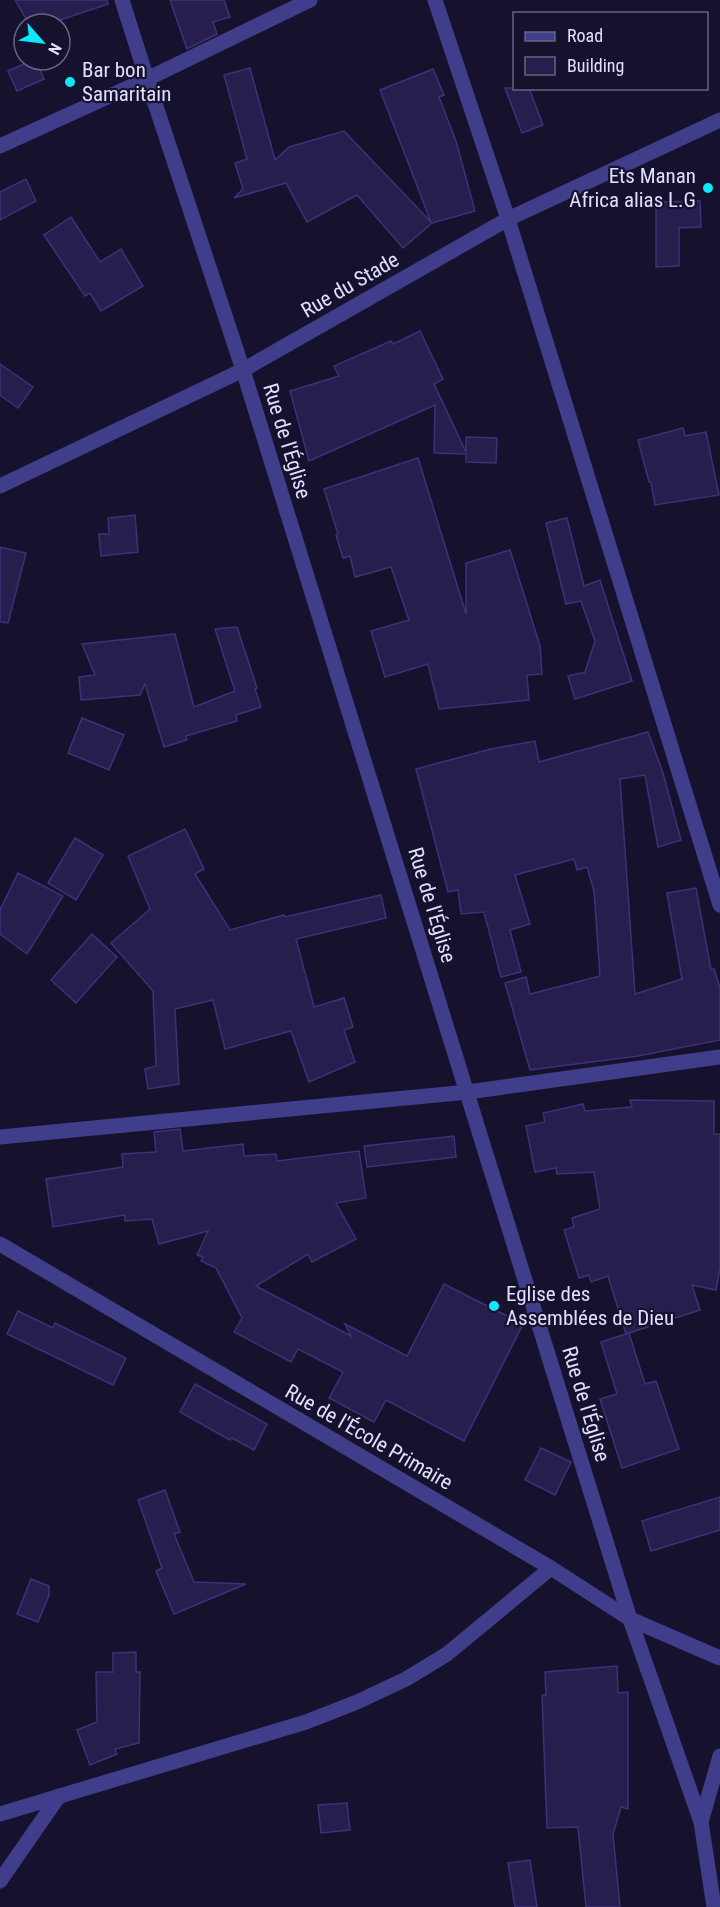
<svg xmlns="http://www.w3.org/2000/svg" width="720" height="1907" viewBox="0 0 720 1907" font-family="'Roboto Condensed',sans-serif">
	<rect width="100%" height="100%" fill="#16122d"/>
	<g fill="#271e4e" stroke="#3e3079" stroke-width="1.5">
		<path d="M 15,0 L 107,0 L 108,4 L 48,24 L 29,24 Z"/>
		<path d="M 170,0 L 224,0 L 230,17 L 213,22 L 217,34 L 187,49 Z"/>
		<path d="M 33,60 L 36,60 L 44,79 L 17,91 L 8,71 Z"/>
		<path d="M 250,68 L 275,160 L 289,147 L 344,131 L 431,222 L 380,90 L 433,69 L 444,95 L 439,97 L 456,141 L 475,211 L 432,223 L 403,248 L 357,195 L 307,222 L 286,183 L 234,198 L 243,189 L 235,163 L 247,159 L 224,75 Z"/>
		<path d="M 505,88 L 529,88 L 543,125 L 522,133 Z"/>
		<path d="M 26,179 L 36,201 L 0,220 L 0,192 Z"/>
		<path d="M 700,201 L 701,227 L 679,228 L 679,266 L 656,267 L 656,202 Z"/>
		<path d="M 71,217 L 100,262 L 121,249 L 143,286 L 101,311 L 90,293 L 85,296 L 44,235 Z"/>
		<path d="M 420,331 L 443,379 L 434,384 L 466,452 L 466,437 L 497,438 L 496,463 L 466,462 L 466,454 L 434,453 L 435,405 L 309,461 L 290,391 L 339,376 L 334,366 L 391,341 L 393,344 Z"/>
		<path d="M 0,364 L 33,387 L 18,408 L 0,395 Z"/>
		<path d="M 683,428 L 685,436 L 706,432 L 719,495 L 655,505 L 651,482 L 649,482 L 638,440 Z"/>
		<path d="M 418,458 L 466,614 L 466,563 L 510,550 L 540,646 L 542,674 L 527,675 L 529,700 L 439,709 L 428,664 L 385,677 L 371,631 L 409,620 L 391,567 L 355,577 L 350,556 L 343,558 L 336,535 L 338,534 L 324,489 Z"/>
		<path d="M 135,515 L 138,552 L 101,556 L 99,534 L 109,534 L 108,518 Z"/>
		<path d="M 567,518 L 584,586 L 600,580 L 632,681 L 575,699 L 568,676 L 585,672 L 595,641 L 581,601 L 566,604 L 546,523 Z"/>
		<path d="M 0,547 L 26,553 L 8,623 L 0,622 Z"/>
		<path d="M 237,627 L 257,688 L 255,689 L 261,707 L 236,715 L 237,721 L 186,736 L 187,740 L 164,747 L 145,684 L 140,695 L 81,700 L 79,677 L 95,675 L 82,644 L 175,634 L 194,707 L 235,691 L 215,629 Z"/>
		<path d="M 82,718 L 124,735 L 109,770 L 68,753 Z"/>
		<path d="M 648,732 L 663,773 L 681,840 L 658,847 L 645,775 L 620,779 L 635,994 L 682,979 L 667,893 L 696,888 L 711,970 L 714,969 L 720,988 L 720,1040 L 638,1056 L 530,1070 L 505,983 L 526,977 L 530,994 L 600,976 L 594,891 L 587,867 L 577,870 L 574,859 L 515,875 L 530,924 L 510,930 L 521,972 L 501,977 L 484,912 L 461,914 L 458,890 L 448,892 L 416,769 L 491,749 L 535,741 L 539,762 Z"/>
		<path d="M 185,829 L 204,869 L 195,874 L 230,930 L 284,915 L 285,917 L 381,895 L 386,918 L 296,939 L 314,1007 L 344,998 L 353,1027 L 344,1030 L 355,1062 L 309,1082 L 291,1031 L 225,1049 L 213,1000 L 175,1009 L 179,1084 L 148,1089 L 145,1069 L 156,1066 L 153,991 L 111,943 L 150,909 L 128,856 Z"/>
		<path d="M 75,838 L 103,855 L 76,900 L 48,883 Z"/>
		<path d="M 18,873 L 63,896 L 27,954 L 0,934 L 0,910 Z"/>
		<path d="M 92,934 L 117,957 L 76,1003 L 51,980 Z"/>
		<path d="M 630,1100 L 714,1101 L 714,1134 L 720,1134 L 720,1268 L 716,1290 L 692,1285 L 700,1310 L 626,1334 L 608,1276 L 591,1282 L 589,1275 L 579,1278 L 564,1230 L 574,1227 L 572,1218 L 600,1209 L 594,1172 L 557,1174 L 556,1168 L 535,1172 L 526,1126 L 545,1122 L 543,1113 L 583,1104 L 585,1111 L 632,1107 Z"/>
		<path d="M 180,1129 L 183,1151 L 243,1144 L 244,1156 L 276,1154 L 277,1161 L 359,1151 L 366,1198 L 336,1203 L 356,1239 L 312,1262 L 308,1254 L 256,1286 L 351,1336 L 345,1324 L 407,1356 L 444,1284 L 523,1324 L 464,1441 L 386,1400 L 374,1422 L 329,1398 L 343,1372 L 298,1349 L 291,1362 L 234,1332 L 242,1318 L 216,1268 L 201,1261 L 203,1257 L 197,1255 L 208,1231 L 159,1244 L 152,1219 L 125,1221 L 125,1215 L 53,1227 L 46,1179 L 123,1167 L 122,1154 L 156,1152 L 154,1132 Z"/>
		<path d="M 454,1136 L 456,1157 L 367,1167 L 364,1146 Z"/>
		<path d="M 18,1311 L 53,1328 L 55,1323 L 126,1358 L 113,1385 L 7,1334 Z"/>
		<path d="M 629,1333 L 645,1384 L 656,1381 L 679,1449 L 622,1468 L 600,1399 L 617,1394 L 601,1342 Z"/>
		<path d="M 195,1384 L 267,1424 L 254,1450 L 232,1438 L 230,1440 L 180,1412 Z"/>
		<path d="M 541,1448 L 571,1462 L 555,1495 L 525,1480 Z"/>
		<path d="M 165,1490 L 180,1532 L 174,1534 L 194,1582 L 246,1584 L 174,1614 L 156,1571 L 162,1568 L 138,1500 Z"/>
		<path d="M 720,1497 L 720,1530 L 651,1551 L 642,1521 Z"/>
		<path d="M 31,1579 L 49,1586 L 49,1595 L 38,1622 L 17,1614 Z"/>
		<path d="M 136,1652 L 136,1672 L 140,1672 L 139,1743 L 115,1749 L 117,1754 L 90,1765 L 77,1730 L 97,1722 L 96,1672 L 113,1672 L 113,1653 Z"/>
		<path d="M 617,1666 L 618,1693 L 628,1692 L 628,1809 L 621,1807 L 613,1834 L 620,1907 L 586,1907 L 578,1827 L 547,1828 L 542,1695 L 546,1695 L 545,1672 Z"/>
		<path d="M 347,1803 L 350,1830 L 321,1833 L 318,1805 Z"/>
		<path d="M 530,1860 L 537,1907 L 515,1907 L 508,1863 Z"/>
	</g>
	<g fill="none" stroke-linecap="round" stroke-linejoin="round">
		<g stroke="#403d8b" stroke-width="15">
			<path d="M 122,0 L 147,79 L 243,370 L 630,1619 L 701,1822"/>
			<path d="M 435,0 L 508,219 L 720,905"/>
			<path d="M 0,146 L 147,79 L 310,0"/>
			<path d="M 0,486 L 243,370 L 508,219 L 720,120"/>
			<path d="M 0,1137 L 468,1092 L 720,1057"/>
			<path d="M 0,1244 L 551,1568 L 630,1619 L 720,1658"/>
			<path d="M 0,1814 L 306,1722 L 357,1702 L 406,1679 L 447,1654 L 551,1568"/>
			<path d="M 0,1881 L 59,1796"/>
			<path d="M 714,1907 L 701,1822 L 720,1756"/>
		</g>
	</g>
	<g fill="#0be8fe" stroke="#16122d" stroke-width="2">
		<circle cx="70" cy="82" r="6"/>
		<circle cx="708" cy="188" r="6"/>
		<circle cx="494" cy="1306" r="6"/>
	</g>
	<g text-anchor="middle" stroke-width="4.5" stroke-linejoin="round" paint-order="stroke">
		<g font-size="21" fill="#e1deff" stroke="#16122d" text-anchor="start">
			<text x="82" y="77">Bar bon<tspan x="82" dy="24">Samaritain</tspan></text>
			<text x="696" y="183" text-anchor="end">Ets Manan<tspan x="696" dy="24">Africa alias L.G</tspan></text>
			<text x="506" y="1301">Eglise des<tspan x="506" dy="24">Assemblées de Dieu</tspan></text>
		</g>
		<g font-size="21" fill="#e1deff" stroke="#16122d">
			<text transform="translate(350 285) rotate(-30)" y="7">Rue du Stade</text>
			<text transform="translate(287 441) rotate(73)" y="7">Rue de l'Église</text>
			<text transform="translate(432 905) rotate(73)" y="7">Rue de l'Église</text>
			<text transform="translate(586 1404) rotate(73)" y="7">Rue de l'Église</text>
			<text transform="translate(369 1437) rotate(30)" y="7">Rue de l'École Primaire</text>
		</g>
	</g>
	<rect x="513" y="12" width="195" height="78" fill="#16122d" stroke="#676481" stroke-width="1.5"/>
	<rect x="525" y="32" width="30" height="9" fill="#403d8b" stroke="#676481" stroke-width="1.5"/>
	<text x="567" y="42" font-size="18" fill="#e1deff">Road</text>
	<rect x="525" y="57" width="30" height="18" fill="#271e4e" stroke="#676481" stroke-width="1.5"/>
	<text x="567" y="72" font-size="18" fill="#e1deff">Building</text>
	<g transform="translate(42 42) rotate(118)"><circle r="28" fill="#16122d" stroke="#676481" stroke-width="1.5"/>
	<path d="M0-4.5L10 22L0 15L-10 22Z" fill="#0be8fe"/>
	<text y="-9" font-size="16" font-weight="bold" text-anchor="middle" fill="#e1deff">N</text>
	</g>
</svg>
